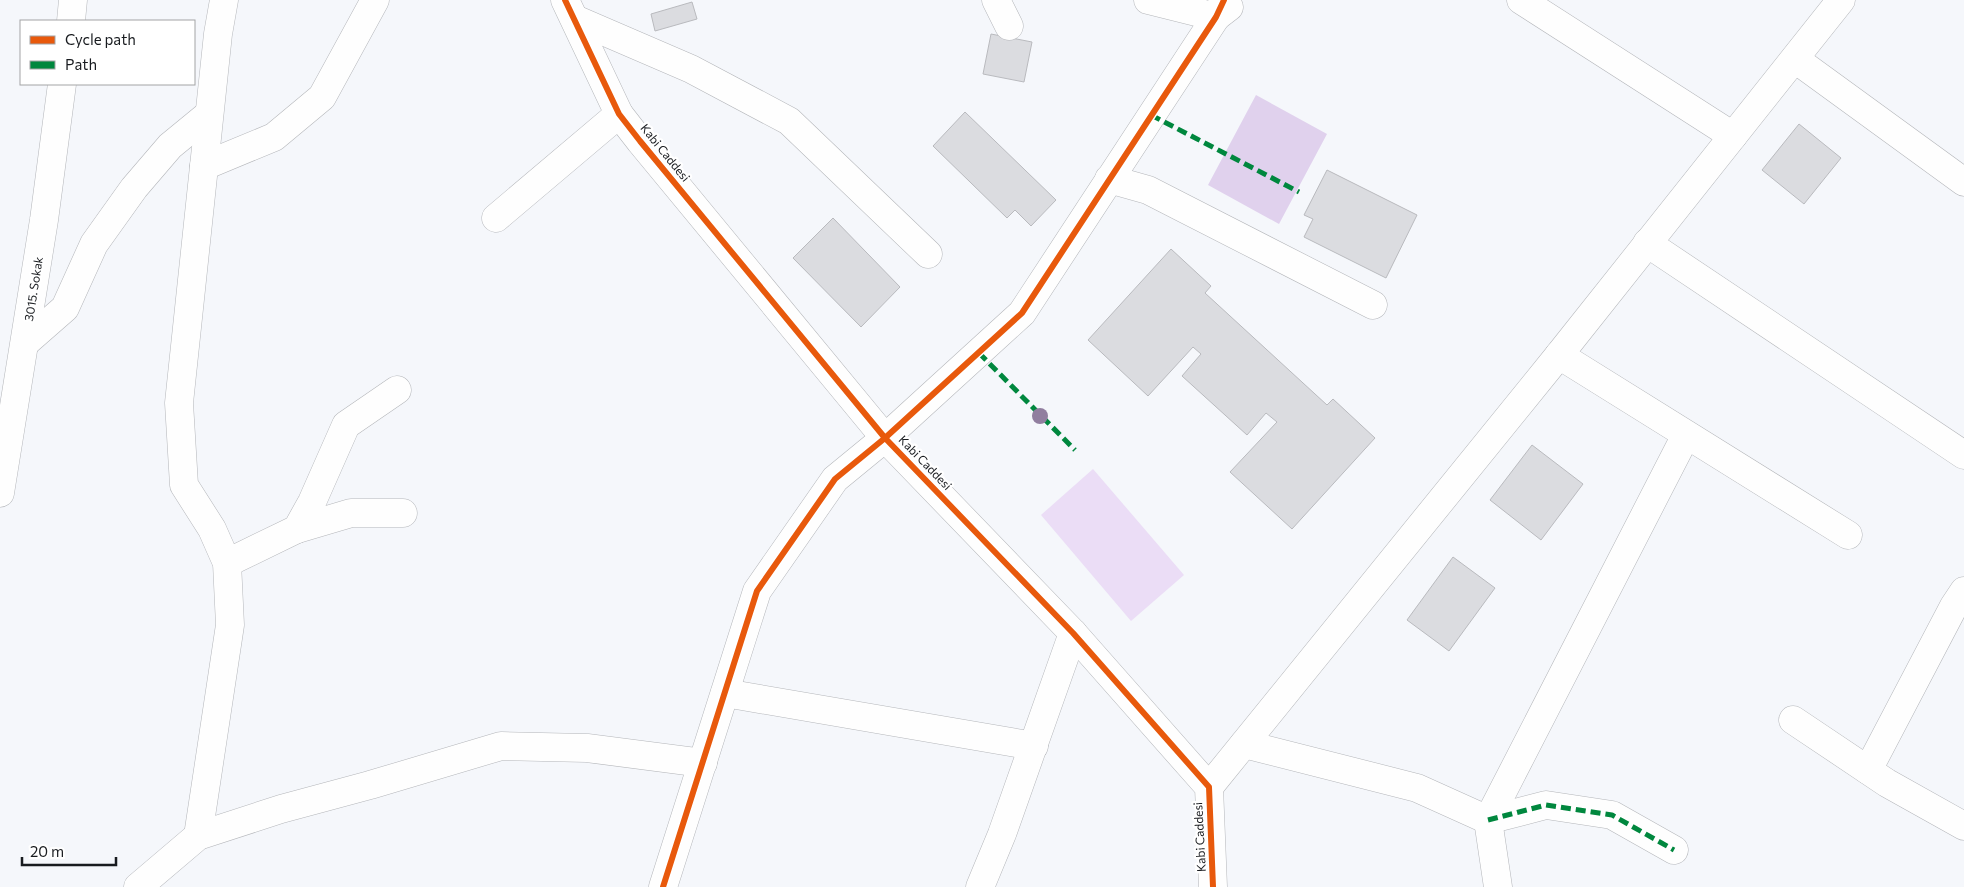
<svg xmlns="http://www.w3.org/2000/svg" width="1964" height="887" viewBox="0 0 1964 887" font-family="Commissioner,sans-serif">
	<rect width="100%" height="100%" fill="#f5f7fb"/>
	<path fill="#ebddf6" d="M 1093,469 L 1184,575 L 1131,621 L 1041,515 Z"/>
	<path fill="#e0d1ed" d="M 1256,95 L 1327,134 L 1279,224 L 1208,185 Z"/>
	<g fill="#dbdce0" stroke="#b9babe">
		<path d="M 692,2 L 697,19 L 655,31 L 651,14 Z"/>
		<path d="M 991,34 L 1032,42 L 1024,82 L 983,74 Z"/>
		<path d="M 965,112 L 1056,200 L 1031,226 L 1015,210 L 1007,218 L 933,146 Z"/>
		<path d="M 1799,124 L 1841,158 L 1804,204 L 1762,170 Z"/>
		<path d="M 1327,170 L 1417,215 L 1386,278 L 1304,237 L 1313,219 L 1304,215 Z"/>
		<path d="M 833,218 L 900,287 L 861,327 L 793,258 Z"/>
		<path d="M 1171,249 L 1211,286 L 1205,293 L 1327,405 L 1333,399 L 1375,438 L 1292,529 L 1230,472 L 1277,422 L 1266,413 L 1247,435 L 1182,376 L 1201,354 L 1193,347 L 1148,396 L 1088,340 Z"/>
		<path d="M 1532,445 L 1583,484 L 1541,540 L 1490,500 Z"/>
		<path d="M 1453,557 L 1495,588 L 1449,651 L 1407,620 Z"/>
	</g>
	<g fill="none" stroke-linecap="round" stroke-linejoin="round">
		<g stroke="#b4b6ba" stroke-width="29">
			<g id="minor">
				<path d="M 565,0 L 619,114 L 640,141 L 885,438 L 1073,633 L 1209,787 L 1213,887"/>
				<path d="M 996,0 L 1009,26"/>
				<path d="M 1148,0 L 1216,17 L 1229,7"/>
				<path d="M 1521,0 L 1733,136"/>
				<path d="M 575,19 L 691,69 L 789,121 L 928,254"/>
				<path d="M 71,21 L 73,0"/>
				<path d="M 1795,59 L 1964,182"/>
				<path d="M 204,166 L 274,137 L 322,97 L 375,0"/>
				<path d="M 1109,179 L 1148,190 L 1373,305"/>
				<path d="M 496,218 L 619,114"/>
				<path d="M 1647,243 L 1964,455"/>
				<path d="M 25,343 L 65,308 L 94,244 L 134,188 L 170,146 L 209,114"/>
				<path d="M 1559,355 L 1848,535"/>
				<path d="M 0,493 L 44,220 L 62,84"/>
				<path d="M 297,529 L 351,513 L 403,513"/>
				<path d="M 227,563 L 297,529 L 312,502 L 346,425 L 397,390"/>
				<path d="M 725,693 L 1034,746"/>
				<path d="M 1793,720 L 1887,783 L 1964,826"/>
				<path d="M 1244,744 L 1417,788 L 1488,820 L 1546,805 L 1612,815 L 1674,850"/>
				<path d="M 1868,770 L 1954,606 L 1964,591"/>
				<path d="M 1209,787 L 1559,355 L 1841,0"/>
				<path d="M 198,836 L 230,625 L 227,563 L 212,529 L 184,485 L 179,403 L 218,34 L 224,0"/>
				<path d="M 138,887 L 198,836 L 281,809 L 370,785 L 501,746 L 587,748 L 703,763"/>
				<path d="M 663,887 L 757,591 L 835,479 L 885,438 L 1022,313 L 1216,17 L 1224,0"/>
				<path d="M 980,887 L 1002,834 L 1073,633"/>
				<path d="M 1498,887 L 1488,820 L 1686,435"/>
			</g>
		</g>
		<use href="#minor" stroke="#fefefe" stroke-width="28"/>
		<g stroke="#00873e" stroke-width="5" stroke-dasharray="10 5" stroke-linecap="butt">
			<path d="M 1151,115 L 1299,192"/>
			<path d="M 979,353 L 1075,450"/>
			<path d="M 1488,820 L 1546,805 L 1612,815 L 1674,850"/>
		</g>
		<g stroke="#fff" stroke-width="9">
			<g id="cycleway">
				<path d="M 565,0 L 619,114 L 640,141 L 885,438 L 1073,633 L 1209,787 L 1213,887"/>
				<path d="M 663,887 L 757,591 L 835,479 L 885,438 L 1022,313 L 1216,17 L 1224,0"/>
			</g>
		</g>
		<use href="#cycleway" stroke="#e8590c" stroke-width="6"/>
	</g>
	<circle fill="#917e9f" cx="1040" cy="416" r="8"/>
	<g text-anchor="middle" stroke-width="4.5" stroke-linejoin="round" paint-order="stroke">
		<g font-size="12" fill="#181b1f" stroke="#fff">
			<text transform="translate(665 153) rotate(51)" y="4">Kabi Caddesi</text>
			<text transform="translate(34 289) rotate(-81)" y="4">3015. Sokak</text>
			<text transform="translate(925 463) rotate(46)" y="4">Kabi Caddesi</text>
			<text transform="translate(1200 837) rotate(-93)" y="4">Kabi Caddesi</text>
		</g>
	</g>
	<rect x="20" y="20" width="175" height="65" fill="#ffffff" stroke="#a3a4a5"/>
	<rect x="30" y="36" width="25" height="8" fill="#e8590c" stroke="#a3a4a5"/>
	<text x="65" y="45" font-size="15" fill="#181b1f">Cycle path</text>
	<rect x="30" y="61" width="25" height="8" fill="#00873e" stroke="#a3a4a5"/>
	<text x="65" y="70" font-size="15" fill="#181b1f">Path</text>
	<path d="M22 857v8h94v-8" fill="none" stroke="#181b1f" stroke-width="2.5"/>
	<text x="30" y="857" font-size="15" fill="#181b1f" stroke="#ffffff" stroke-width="4" paint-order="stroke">20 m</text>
</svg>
